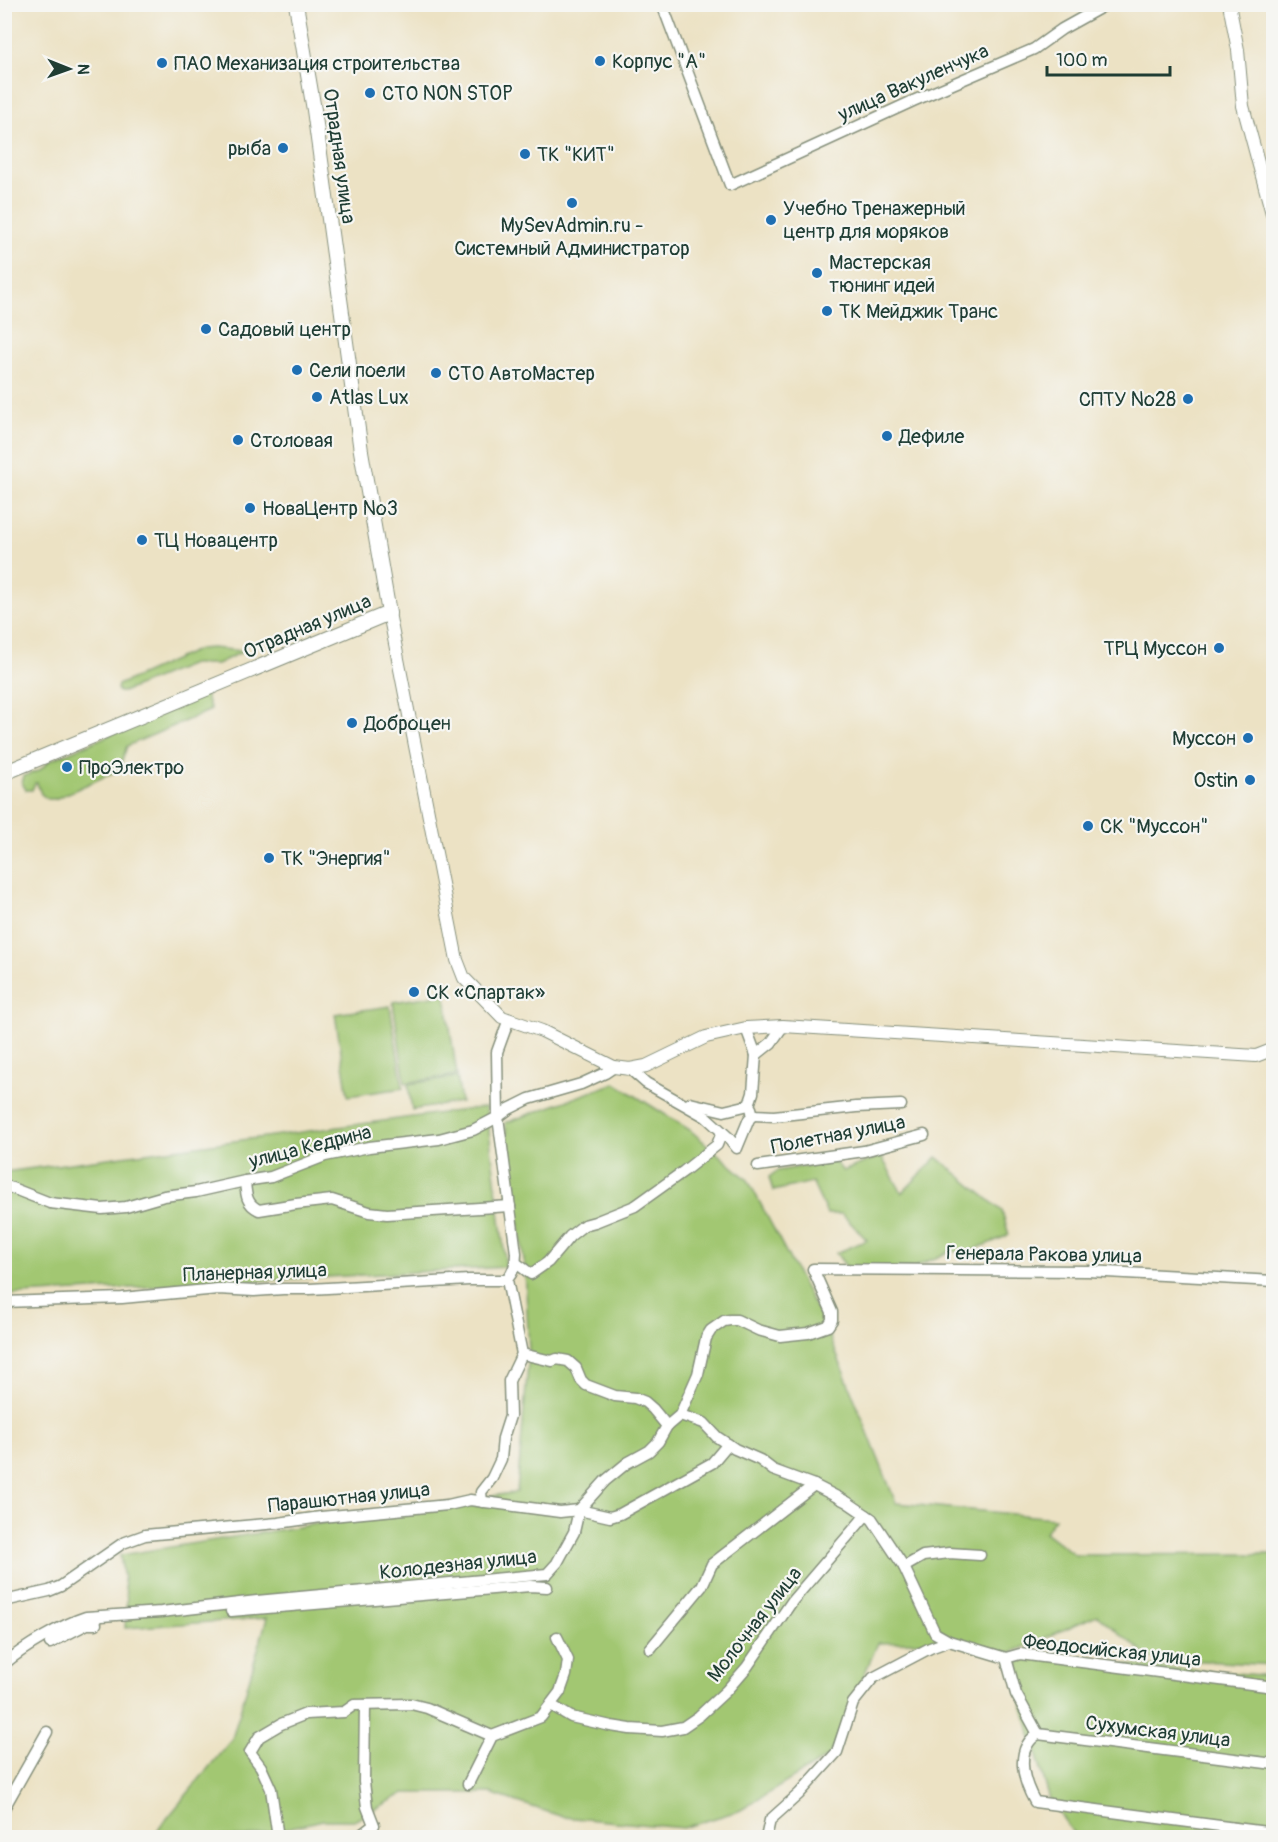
<svg xmlns="http://www.w3.org/2000/svg" width="1278" height="1842" viewBox="0 0 1278 1842" font-family="Pangolin,sans-serif">
	<rect width="100%" height="100%" fill="#f6f6f2"/>
	<filter id="ink" filterUnits="userSpaceOnUse"><feTurbulence type="fractalNoise" baseFrequency=".0167" numOctaves="2"/><feDisplacementMap in="SourceGraphic" scale="12" xChannelSelector="R" yChannelSelector="G"/><feConvolveMatrix kernelMatrix="1 2 1 2 8 2 1 2 1" color-interpolation-filters="sRGB"/></filter>
	<filter id="wash" filterUnits="userSpaceOnUse"><feTurbulence type="fractalNoise" baseFrequency=".008" numOctaves="4" result="noise"/><feDisplacementMap in="SourceGraphic" scale="24" xChannelSelector="R" yChannelSelector="G"/><feGaussianBlur stdDeviation="1.35" result="paint"/><feColorMatrix in="noise" values="0 0 0 0 0 0 0 0 0 0 0 0 0 0 0 0 0 1.4 0 .05"/><feComposite in="paint" operator="in"/></filter>
	<g filter="url(#wash)">
		<rect width="100%" height="100%" fill="#ece2c4"/>
		<g fill="#a2c772" stroke="#608253" stroke-width="1.5">
			<path d="M 212,648 L 244,651 L 217,664 L 192,664 L 123,692 L 119,692 L 117,689 L 118,685 L 199,649 Z"/>
			<path d="M 205,694 L 211,710 L 127,746 L 119,770 L 55,799 L 48,799 L 41,794 L 37,783 L 35,783 L 32,790 L 26,790 L 22,783 L 24,776 L 40,770 L 49,761 Z"/>
			<path d="M 445,994 L 457,1075 L 405,1083 L 393,1002 Z"/>
			<path d="M 390,1006 L 403,1088 L 348,1096 L 335,1014 Z"/>
			<path d="M 457,1077 L 461,1102 L 412,1110 L 408,1084 Z"/>
			<path d="M 615,1083 L 690,1130 L 748,1180 L 827,1330 L 896,1503 L 1055,1518 L 1045,1532 L 1075,1555 L 1273,1554 L 1273,1665 L 1150,1658 L 1097,1615 L 1006,1655 L 949,1641 L 878,1643 L 829,1756 L 741,1810 L 683,1828 L 563,1817 L 490,1793 L 404,1793 L 356,1820 L 323,1820 L 248,1837 L 152,1837 L 232,1739 L 267,1618 L 125,1628 L 127,1600 L 120,1555 L 517,1492 L 529,1352 L 525,1268 L 505,1123 Z"/>
			<path d="M 486,1107 L 506,1267 L 5,1295 L 5,1172 Z"/>
			<path d="M 881,1156 L 902,1193 L 937,1157 L 1002,1211 L 1009,1235 L 966,1253 L 951,1251 L 913,1268 L 847,1268 L 836,1253 L 867,1240 L 842,1214 L 827,1214 L 812,1182 L 773,1191 L 769,1177 L 777,1171 L 834,1161 L 843,1171 Z"/>
			<path d="M 1019,1657 L 1273,1676 L 1273,1837 L 1076,1837 L 1050,1800 L 1020,1697 Z"/>
		</g>
	</g>
	<g filter="url(#ink)">
		<g fill="none" stroke-linecap="round" stroke-linejoin="round">
			<g stroke="#86907c" stroke-width="13">
				<g id="minor">
					<path d="M 662,4 L 730,185 L 913,101 L 1034,49 L 1062,29 L 1107,4"/>
					<path d="M 746,1028 L 756,1055"/>
					<path d="M 630,1069 L 646,1083 L 706,1117 L 728,1137 L 737,1148 L 749,1119 L 753,1115"/>
					<path d="M 690,1103 L 724,1111 L 749,1105 L 753,1093 L 756,1055 L 771,1043 L 783,1026"/>
					<path d="M 751,1108 L 753,1115 L 774,1116 L 856,1107 L 901,1105"/>
					<path d="M 758,1166 L 864,1151 L 924,1135"/>
					<path d="M 245,1181 C 246,1194 246,1204 259,1210 L 296,1204 L 332,1200 L 369,1212 L 387,1214 L 510,1206"/>
					<path d="M 4,1185 L 50,1203 L 102,1209 L 126,1207 L 164,1196 L 196,1192 L 245,1181 L 271,1177 L 325,1156 L 369,1147 L 439,1139 L 473,1130 L 498,1117 L 509,1109 L 529,1099 L 581,1084 L 605,1073 L 614,1067"/>
					<path d="M 516,1263 L 531,1274 L 548,1262 L 570,1236 L 584,1225 L 595,1222 L 635,1206 L 684,1171 L 717,1145 L 722,1132"/>
					<path d="M 4,1302 L 122,1298 L 218,1289 L 254,1291 L 283,1289 L 310,1289 L 469,1280 L 507,1280"/>
					<path d="M 522,1354 L 552,1361 L 557,1359 L 568,1361 L 576,1368 L 581,1380 L 586,1385 L 615,1396 L 635,1398 L 645,1402 L 653,1409 L 667,1426"/>
					<path d="M 680,1415 L 704,1423 L 717,1437 L 735,1449 L 760,1460 L 773,1470 L 814,1485 L 847,1502 L 872,1519 L 904,1567 L 935,1633 L 949,1641 L 1006,1658 L 1020,1654 L 1274,1687"/>
					<path d="M 482,1502 L 481,1492 L 492,1478 L 501,1459 L 503,1438 L 510,1416 L 509,1381 L 522,1354 L 507,1280 C 514,1271 516,1264 516,1253 L 498,1117 L 497,1052 L 509,1019"/>
					<path d="M 904,1567 L 923,1556 L 949,1553 L 980,1555"/>
					<path d="M 4,1601 L 49,1591 L 61,1586 L 123,1543 L 145,1535 L 278,1523 L 321,1517 L 448,1505 L 470,1500 L 560,1512 L 579,1510 L 610,1517 L 620,1514 L 712,1463 L 728,1444"/>
					<path d="M 231,1611 L 530,1586 L 547,1587"/>
					<path d="M 50,1643 L 87,1624 L 96,1624"/>
					<path d="M 650,1649 L 702,1586 L 712,1564 L 814,1485"/>
					<path d="M 1006,1658 L 1016,1694 L 1038,1734 C 1014,1749 1023,1781 1035,1802 L 1274,1833"/>
					<path d="M 4,1664 C 24,1647 61,1625 86,1617 L 161,1612 L 257,1601 L 547,1574 L 557,1563 L 574,1532 L 579,1510 L 605,1481 L 627,1463 L 649,1451 L 658,1442 L 667,1426 L 680,1415 L 698,1374 L 706,1338 L 711,1330 L 724,1321 L 730,1320 L 737,1320 L 758,1330 L 780,1336 L 808,1333 L 828,1326 L 832,1320 L 832,1312 L 813,1269 L 1088,1271 L 1274,1281"/>
					<path d="M 551,1705 L 571,1717 L 611,1726 L 630,1729 L 662,1731 L 683,1727 L 699,1716 L 726,1691 L 747,1667 L 793,1600 L 866,1515"/>
					<path d="M 1038,1734 L 1274,1764"/>
					<path d="M 468,1784 L 492,1736 L 541,1717 L 560,1692 L 566,1675 L 568,1660 L 557,1637"/>
					<path d="M 4,1808 L 47,1732"/>
					<path d="M 278,1838 L 271,1789 L 261,1767 L 250,1752 L 259,1737 L 281,1724 L 306,1714 L 344,1712 L 354,1705 L 411,1704 L 427,1708 L 492,1736"/>
					<path d="M 357,1838 L 374,1825 L 367,1807 L 364,1782 L 365,1705"/>
					<path d="M 766,1838 L 770,1820 L 799,1794 L 837,1752 L 853,1703 L 873,1678 L 930,1648 L 949,1641"/>
				</g>
			</g>
			<g stroke="#86907c" stroke-width="14">
				<g id="tertiary">
					<path d="M 1229,4 L 1238,50 L 1243,106 L 1274,221"/>
					<path d="M 389,613 L 457,960 L 464,978 L 502,1017 L 542,1031 L 614,1067 L 630,1069 L 646,1066 L 706,1037 L 746,1028 L 783,1026 L 1256,1056 L 1274,1049"/>
				</g>
			</g>
			<g stroke="#86907c" stroke-width="16">
				<path id="secondary" d="M 4,773 L 389,613 L 361,451 L 314,110 L 296,4"/>
			</g>
			<use href="#minor" stroke="#fff" stroke-width="10"/>
			<use href="#tertiary" stroke="#fff" stroke-width="12"/>
			<use href="#secondary" stroke="#fff" stroke-width="14"/>
		</g>
	</g>
	<g fill="#1f6fb2" stroke="#f6f6f2" stroke-width="2">
		<circle cx="600" cy="61" r="6"/>
		<circle cx="162" cy="63" r="6"/>
		<circle cx="370" cy="93" r="6"/>
		<circle cx="283" cy="148" r="6"/>
		<circle cx="525" cy="154" r="6"/>
		<circle cx="572" cy="203" r="6"/>
		<circle cx="771" cy="220" r="6"/>
		<circle cx="817" cy="273" r="6"/>
		<circle cx="827" cy="311" r="6"/>
		<circle cx="206" cy="329" r="6"/>
		<circle cx="297" cy="370" r="6"/>
		<circle cx="436" cy="373" r="6"/>
		<circle cx="317" cy="397" r="6"/>
		<circle cx="1188" cy="399" r="6"/>
		<circle cx="887" cy="436" r="6"/>
		<circle cx="238" cy="440" r="6"/>
		<circle cx="250" cy="508" r="6"/>
		<circle cx="142" cy="540" r="6"/>
		<circle cx="1219" cy="648" r="6"/>
		<circle cx="352" cy="723" r="6"/>
		<circle cx="1248" cy="738" r="6"/>
		<circle cx="67" cy="767" r="6"/>
		<circle cx="1250" cy="780" r="6"/>
		<circle cx="1088" cy="826" r="6"/>
		<circle cx="269" cy="858" r="6"/>
		<circle cx="414" cy="992" r="6"/>
	</g>
	<g text-anchor="middle" stroke-width="4.5" stroke-linejoin="round" paint-order="stroke">
		<g font-size="20" fill="#1f3d34" stroke="#f6f6f2" text-anchor="start">
			<text x="612" y="68">Корпус "А"</text>
			<text x="174" y="70">ПАО Механизация строительства</text>
			<text x="382" y="100">СТО NON STOP</text>
			<text x="271" y="155" text-anchor="end">рыба</text>
			<text x="537" y="161">ТК "КИТ"</text>
			<text x="783" y="215">Учебно Тренажерный<tspan x="783" dy="23">центр для моряков</tspan></text>
			<text x="572" y="232" text-anchor="middle">MySevAdmin.ru -<tspan x="572" dy="23">Системный Администратор</tspan></text>
			<text x="829" y="269">Мастерская<tspan x="829" dy="23">тюнинг идей</tspan></text>
			<text x="839" y="318">ТК Мейджик Транс</text>
			<text x="218" y="336">Садовый центр</text>
			<text x="309" y="377">Сели поели</text>
			<text x="448" y="380">СТО АвтоМастер</text>
			<text x="329" y="404">Atlas Lux</text>
			<text x="1176" y="406" text-anchor="end">СПТУ №28</text>
			<text x="899" y="443">Дефиле</text>
			<text x="250" y="447">Столовая</text>
			<text x="262" y="515">НоваЦентр №3</text>
			<text x="154" y="547">ТЦ Новацентр</text>
			<text x="1207" y="655" text-anchor="end">ТРЦ Муссон</text>
			<text x="364" y="730">Доброцен</text>
			<text x="1236" y="745" text-anchor="end">Муссон</text>
			<text x="79" y="774">ПроЭлектро</text>
			<text x="1238" y="787" text-anchor="end">Ostin</text>
			<text x="1100" y="833">СК "Муссон"</text>
			<text x="281" y="865">ТК "Энергия"</text>
			<text x="426" y="999">СК «Спартак»</text>
		</g>
		<g font-size="20" fill="#1f3d34" stroke="#f6f6f2">
			<text transform="translate(913 82) rotate(-24)" y="7">улица Вакуленчука</text>
			<text transform="translate(340 156) rotate(82)" y="7">Отрадная улица</text>
			<text transform="translate(307 626) rotate(-23)" y="7">Отрадная улица</text>
			<text transform="translate(838 1134) rotate(-11)" y="7">Полетная улица</text>
			<text transform="translate(310 1146) rotate(-14)" y="7">улица Кедрина</text>
			<text transform="translate(1044 1254) rotate(1)" y="7">Генерала Ракова улица</text>
			<text transform="translate(255 1272) rotate(-2)" y="7">Планерная улица</text>
			<text transform="translate(349 1497) rotate(-6)" y="7">Парашютная улица</text>
			<text transform="translate(458 1564) rotate(-6)" y="7">Колодезная улица</text>
			<text transform="translate(754 1624) rotate(-52)" y="7">Молочная улица</text>
			<text transform="translate(1112 1650) rotate(6)" y="7">Феодосийская улица</text>
			<text transform="translate(1158 1731) rotate(7)" y="7">Сухумская улица</text>
		</g>
	</g>
	<rect width="1278" height="1842" fill="none" stroke="#f6f6f2" stroke-width="24"/>
	<g transform="translate(69 69) rotate(91)" stroke="#f6f6f2" stroke-width="4.5" paint-order="stroke">
	<path d="M0-4.5L10 22L0 15L-10 22Z" fill="#1f3d34"/>
	<text y="-9" font-size="16" font-weight="bold" text-anchor="middle" fill="#1f3d34">N</text>
	</g>
	<path d="M1047 66v9h123v-9" fill="none" stroke="#1f3d34" stroke-width="3"/>
	<text x="1056" y="66" font-size="18" fill="#1f3d34" stroke="#f6f6f2" stroke-width="4.5" paint-order="stroke">100 m</text>
</svg>
